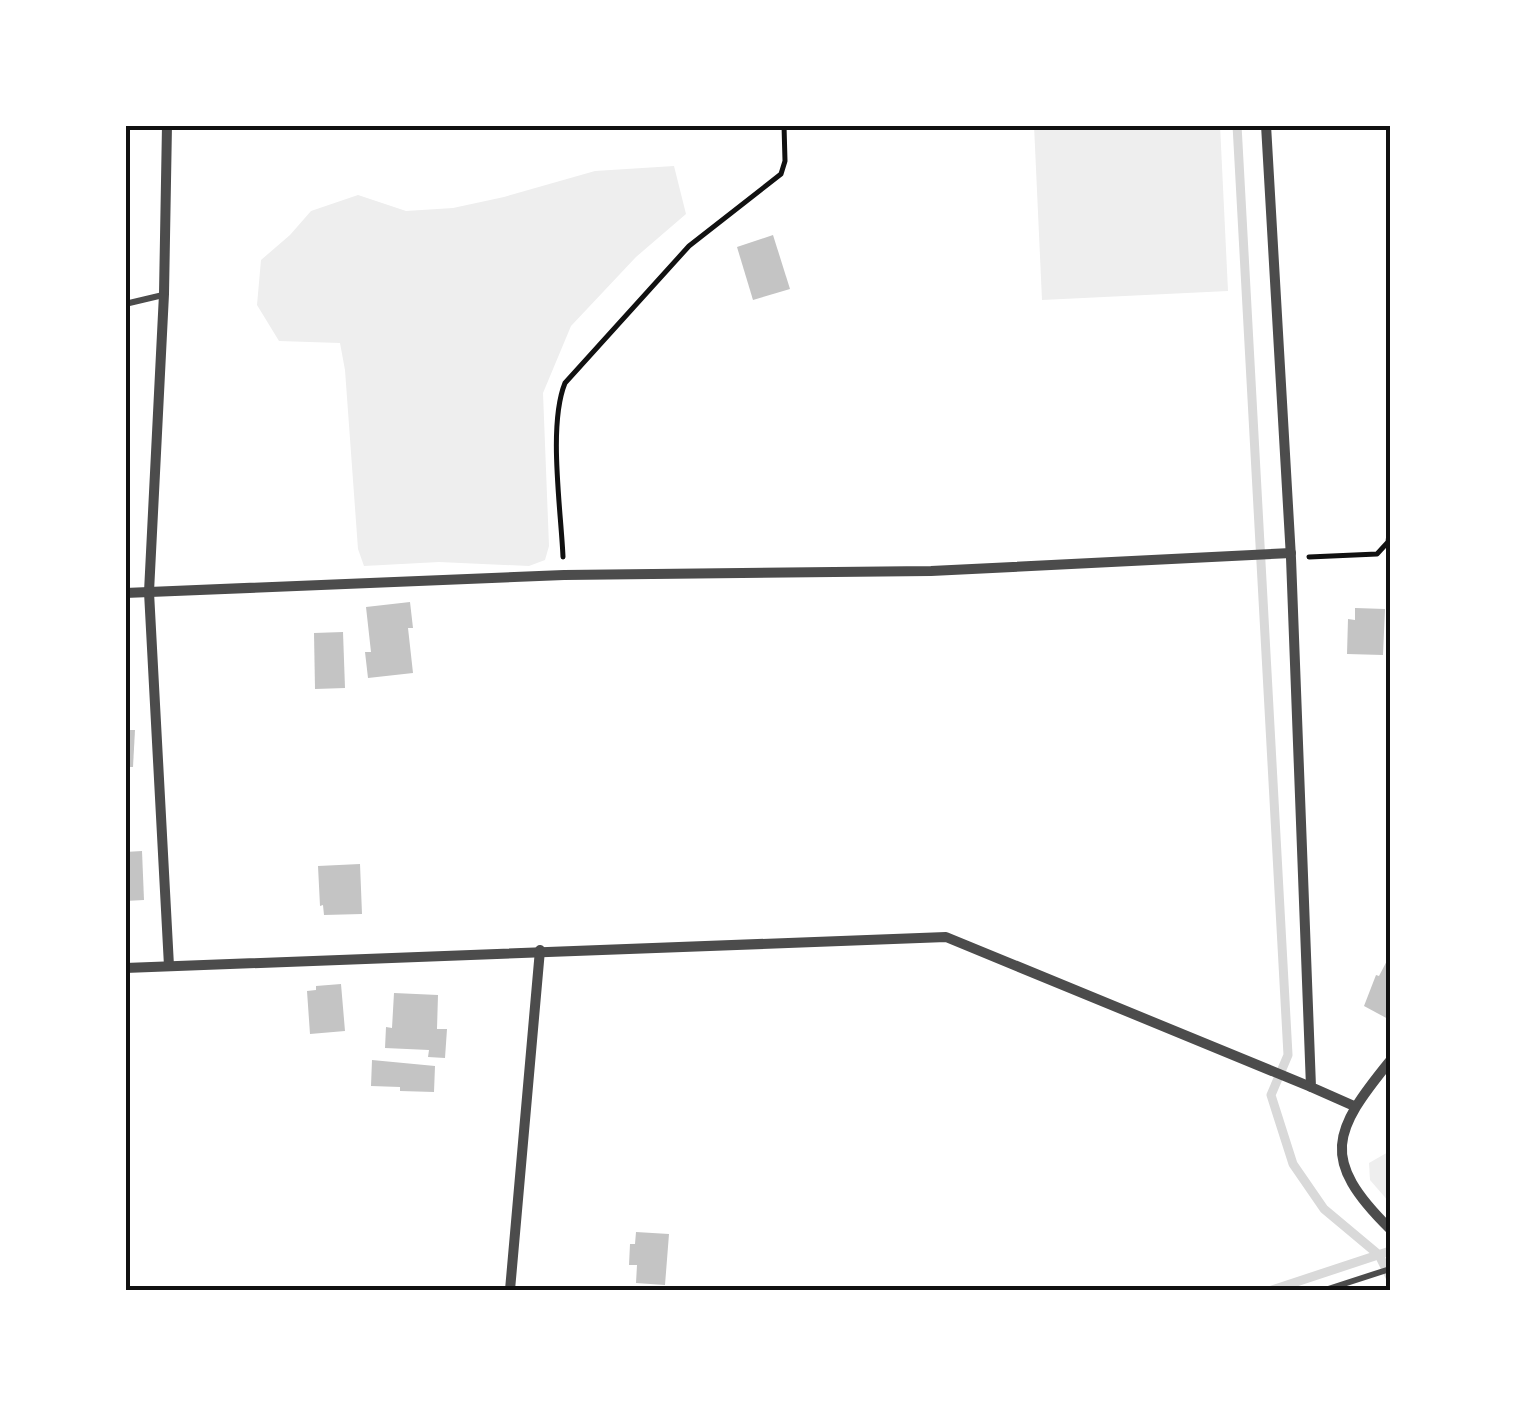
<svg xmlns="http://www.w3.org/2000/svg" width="1515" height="1415" viewBox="0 0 1515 1415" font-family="'Roboto Condensed',sans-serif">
	<rect width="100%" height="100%" fill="#fff"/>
	<g fill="#eee">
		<path d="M 1034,125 L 1220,125 L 1228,291 L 1042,300 Z"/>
		<path d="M 674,166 L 686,214 L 636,257 L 571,326 L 543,393 L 549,546 L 545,560 L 529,566 L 439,562 L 364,566 L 358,549 L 345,370 L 340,343 L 279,341 L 257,305 L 261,260 L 290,235 L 311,211 L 358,195 L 406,211 L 453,208 L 504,197 L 595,171 Z"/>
		<path d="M 1390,1151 L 1390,1203 L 1370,1180 L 1369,1163 Z"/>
	</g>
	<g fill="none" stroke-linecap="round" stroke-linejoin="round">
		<g stroke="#d9d9d9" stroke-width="9">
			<path d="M 1237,125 L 1288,1055 L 1271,1095 L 1293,1164 L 1324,1209 L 1379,1255 L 1390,1277"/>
			<path d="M 1272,1290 L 1390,1251"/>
		</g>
	</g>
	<g fill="#c4c4c4">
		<path d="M 773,235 L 790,289 L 753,300 L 737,247 Z"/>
		<path d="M 410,602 L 413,628 L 408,628 L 413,673 L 368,678 L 365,652 L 371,652 L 366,607 Z"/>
		<path d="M 1355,608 L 1385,609 L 1383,655 L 1347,654 L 1348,619 L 1355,620 Z"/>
		<path d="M 343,632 L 345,688 L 315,689 L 314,633 Z"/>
		<path d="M 125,730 L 135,730 L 133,767 L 125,767 Z"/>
		<path d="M 142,851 L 144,900 L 125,901 L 125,852 Z"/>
		<path d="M 360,864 L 362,914 L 324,915 L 323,905 L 320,906 L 318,866 Z"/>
		<path d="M 1390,955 L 1390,1020 L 1364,1006 L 1376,975 L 1379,976 Z"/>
		<path d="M 341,984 L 345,1031 L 310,1034 L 307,991 L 316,990 L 316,986 Z"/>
		<path d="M 394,993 L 438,995 L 437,1029 L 447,1029 L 445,1058 L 428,1057 L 429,1050 L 385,1048 L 386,1027 L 392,1028 Z"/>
		<path d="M 372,1060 L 435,1066 L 434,1092 L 400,1091 L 400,1087 L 371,1086 Z"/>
		<path d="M 636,1232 L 669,1234 L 665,1285 L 636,1283 L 637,1265 L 629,1265 L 630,1244 L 635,1244 Z"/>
	</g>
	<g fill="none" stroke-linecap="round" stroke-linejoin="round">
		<g stroke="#111" stroke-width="5">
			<path d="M 563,557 C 561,510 548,425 565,383 L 689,246 L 781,174 L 785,161 L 784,125"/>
			<path d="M 1309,557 L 1377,554 L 1388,542 L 1390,525"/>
		</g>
		<g stroke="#4c4c4c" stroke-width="6">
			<path d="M 125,304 L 163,295"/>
			<path d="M 1325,1290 L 1390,1269"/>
		</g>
		<g stroke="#4c4c4c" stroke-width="10">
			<path d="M 167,125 L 164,294 L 149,592 L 169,966"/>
			<path d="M 1266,125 L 1291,558 L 1311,1087 L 1354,1106"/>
			<path d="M 125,593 L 564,575 L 931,571 L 1291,553"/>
			<path d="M 125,968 L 946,937 L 1311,1087"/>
			<path d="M 1390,1061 C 1333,1131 1319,1159 1390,1229"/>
			<path d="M 510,1290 L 540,950"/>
		</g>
	</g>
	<rect width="1515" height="1415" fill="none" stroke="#ffffff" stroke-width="255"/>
	<rect x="128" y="128" width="1260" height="1160" fill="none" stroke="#111" stroke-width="4"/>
</svg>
